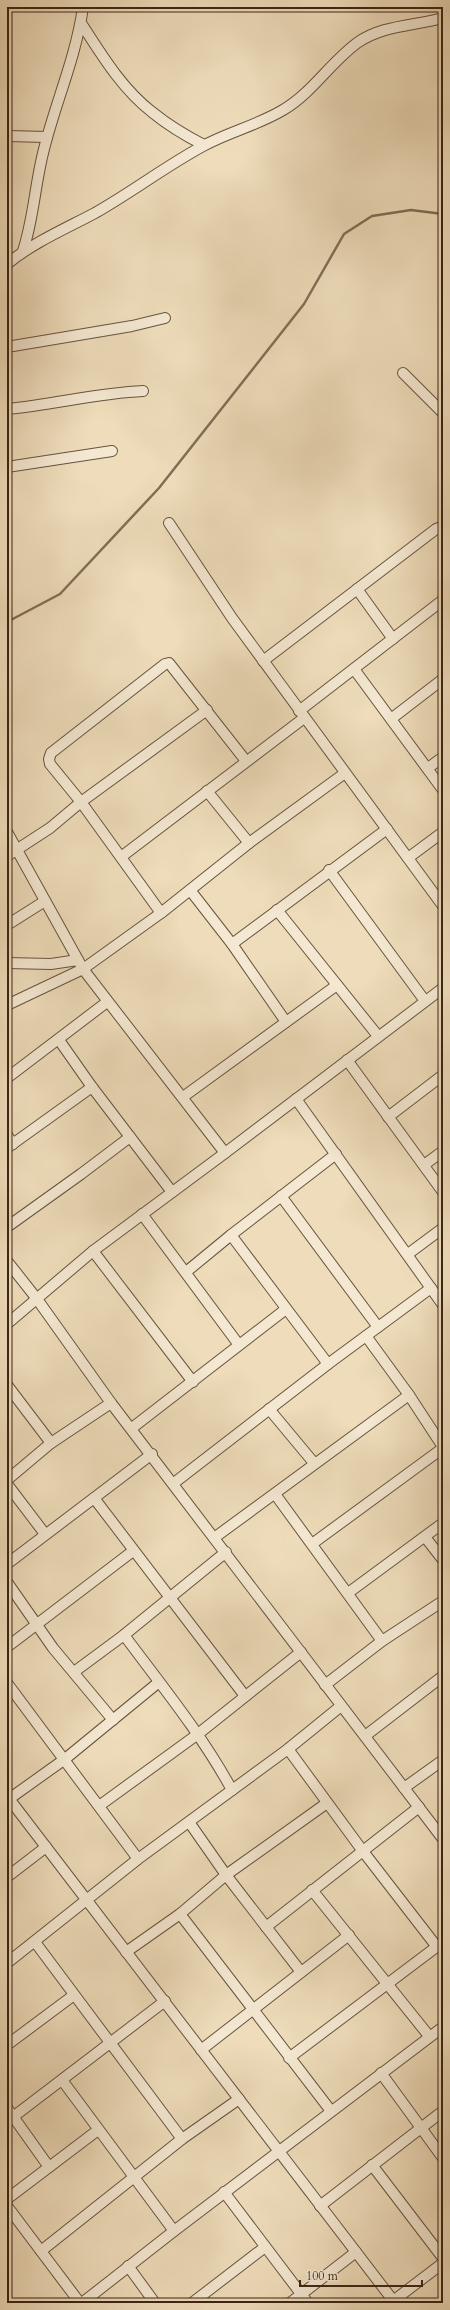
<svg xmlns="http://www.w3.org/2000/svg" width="450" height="2310" viewBox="0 0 450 2310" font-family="Cardo,serif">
	<rect width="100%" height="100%" fill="#eedcba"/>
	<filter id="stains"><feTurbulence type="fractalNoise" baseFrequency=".005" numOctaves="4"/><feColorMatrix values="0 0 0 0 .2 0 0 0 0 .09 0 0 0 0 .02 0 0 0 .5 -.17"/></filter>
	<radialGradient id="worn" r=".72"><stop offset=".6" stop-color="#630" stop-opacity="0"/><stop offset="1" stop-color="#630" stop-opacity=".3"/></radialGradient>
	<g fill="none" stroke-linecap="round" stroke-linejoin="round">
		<path stroke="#826e56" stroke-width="2.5" d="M 7,622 L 60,594 L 159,488 L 304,304 L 344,234 L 372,216 L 411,210 L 443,214"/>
		<g stroke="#68533e" stroke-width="12">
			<g id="minor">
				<path d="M 81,23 C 101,54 122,89 152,112 C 168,125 186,136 204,145"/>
				<path d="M 7,136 L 47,137"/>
				<path d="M 23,251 C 34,217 35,183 44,149 C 56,101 76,57 83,7"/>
				<path d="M 7,264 C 34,242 65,229 95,213 C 132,192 166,166 203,146 C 229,132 258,125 283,110 C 312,93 330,63 357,43 C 382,25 414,26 443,18"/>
				<path d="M 7,347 L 132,326 L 165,318"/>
				<path d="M 403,373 L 443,413"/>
				<path d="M 7,409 C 53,405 96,393 143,391"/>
				<path d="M 7,467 L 112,451"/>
				<path d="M 169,523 L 232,618 L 443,906"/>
				<path d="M 357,589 L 393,639"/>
				<path d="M 263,661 L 436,529 L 443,526"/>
				<path d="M 354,669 L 443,790"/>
				<path d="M 299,711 L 443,600"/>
				<path d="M 391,719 L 443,679"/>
				<path d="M 428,768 L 443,757"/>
				<path d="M 207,791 L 249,843"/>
				<path d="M 7,832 L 83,969 L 225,1153"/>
				<path d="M 7,856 L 50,828 L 81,802 L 207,710"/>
				<path d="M 121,857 L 304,718"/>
				<path d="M 408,858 L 443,832"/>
				<path d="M 329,870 L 425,1001"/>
				<path d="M 190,890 L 232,944 L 286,1022"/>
				<path d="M 277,910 L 378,1036"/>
				<path d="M 161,913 L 81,802 L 50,764 L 49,759 L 51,753 L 165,664 L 169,663 L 246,761"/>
				<path d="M 7,925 L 45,901"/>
				<path d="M 232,944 L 387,829"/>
				<path d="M 7,963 L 51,964 L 78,960"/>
				<path d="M 7,1005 L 83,969 L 161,913 L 249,843 L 345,773"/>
				<path d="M 59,1040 L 92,1087 L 172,1192"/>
				<path d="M 347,1060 L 443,1192"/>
				<path d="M 7,1078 L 107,1002"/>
				<path d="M 183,1097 L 337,985"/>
				<path d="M 296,1099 L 443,1305"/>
				<path d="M 388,1117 L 443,1075"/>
				<path d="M 7,1135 L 13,1144"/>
				<path d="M 7,1148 L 92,1087"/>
				<path d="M 424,1165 L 443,1151"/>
				<path d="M 281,1196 L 378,1327"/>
				<path d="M 142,1214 L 239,1345"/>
				<path d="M 7,1227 L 81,1174 L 130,1137"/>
				<path d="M 231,1235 L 328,1364"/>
				<path d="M 93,1251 L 193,1382"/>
				<path d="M 408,1254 L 443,1228"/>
				<path d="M 7,1261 L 37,1299 L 111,1403 L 443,1839"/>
				<path d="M 186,1272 L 231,1235 L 336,1154"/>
				<path d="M 7,1324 L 93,1251 L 225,1153 L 443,988"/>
				<path d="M 366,1336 L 409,1395 L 443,1447"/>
				<path d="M 7,1385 L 51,1443"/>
				<path d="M 269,1409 L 314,1463"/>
				<path d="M 132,1428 L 286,1309"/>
				<path d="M 7,1480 L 51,1443 L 111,1403"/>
				<path d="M 174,1483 L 328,1364 L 431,1288"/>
				<path d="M 7,1484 L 45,1534"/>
				<path d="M 275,1494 L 382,1641"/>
				<path d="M 94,1498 L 245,1696"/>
				<path d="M 425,1537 L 443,1560"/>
				<path d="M 214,1538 L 409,1395"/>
				<path d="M 312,1544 L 443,1448"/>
				<path d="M 7,1564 L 152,1454"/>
				<path d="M 7,1582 L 53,1648 L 113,1720"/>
				<path d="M 348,1593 L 443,1523"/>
				<path d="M 124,1635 C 162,1686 202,1735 232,1790"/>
				<path d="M 7,1647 L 133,1551"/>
				<path d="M 74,1672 L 124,1635 L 226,1552"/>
				<path d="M 7,1683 L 138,1859"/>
				<path d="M 325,1685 L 382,1641 L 443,1601"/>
				<path d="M 365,1736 L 443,1676"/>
				<path d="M 288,1749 L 362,1850 L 437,1947"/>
				<path d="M 404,1788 L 443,1760"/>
				<path d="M 7,1796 L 395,2303"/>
				<path d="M 9,1799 L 65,1759 L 159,1682"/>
				<path d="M 99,1806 L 198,1734 L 301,1652"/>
				<path d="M 189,1822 L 226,1875 L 301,1972"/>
				<path d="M 7,1877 L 46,1847"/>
				<path d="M 312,1890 L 429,2036"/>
				<path d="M 180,1914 L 331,2111"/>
				<path d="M 266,1927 L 419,1807"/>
				<path d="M 35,1942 L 182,2139"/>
				<path d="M 126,1952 L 180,1914 L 226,1875 L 327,1803"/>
				<path d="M 7,1963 L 138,1859 L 288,1749 L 341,1706"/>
				<path d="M 7,2045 L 74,1995"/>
				<path d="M 201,2050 L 349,1935"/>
				<path d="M 289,2058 L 443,1942"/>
				<path d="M 381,2073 L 443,2158"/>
				<path d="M 62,2080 L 174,2231"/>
				<path d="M 7,2108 L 49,2167"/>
				<path d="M 13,2117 L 165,2001"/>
				<path d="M 372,2165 L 443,2258"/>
				<path d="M 224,2192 L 308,2303"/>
				<path d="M 7,2199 L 98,2130"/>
				<path d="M 7,2206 L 80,2303"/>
				<path d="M 320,2206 L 443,2111"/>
				<path d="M 41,2251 L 182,2139 L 239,2099"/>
				<path d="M 128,2266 L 155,2303"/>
				<path d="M 393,2301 L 443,2263"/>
				<path d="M 82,2303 L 174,2231 L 443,2027"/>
				<path d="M 192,2303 L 265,2247"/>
				<path d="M 290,2303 L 356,2252"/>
			</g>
		</g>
		<use href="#minor" stroke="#f4e8d2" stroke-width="10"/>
	</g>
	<rect width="450" height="2310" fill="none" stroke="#eedcba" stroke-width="24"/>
	<rect x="8" y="8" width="434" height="2294" fill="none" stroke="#3b2514" stroke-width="2"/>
	<rect x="12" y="12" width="426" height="2286" fill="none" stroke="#3b2514"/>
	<path d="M300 2280v6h122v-6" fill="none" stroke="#3b2514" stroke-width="2"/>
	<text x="306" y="2280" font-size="12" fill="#3b2514" stroke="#f4e8d2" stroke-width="3" paint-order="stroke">100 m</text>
	<rect width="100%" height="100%" filter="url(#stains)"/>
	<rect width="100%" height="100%" fill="url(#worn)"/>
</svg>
